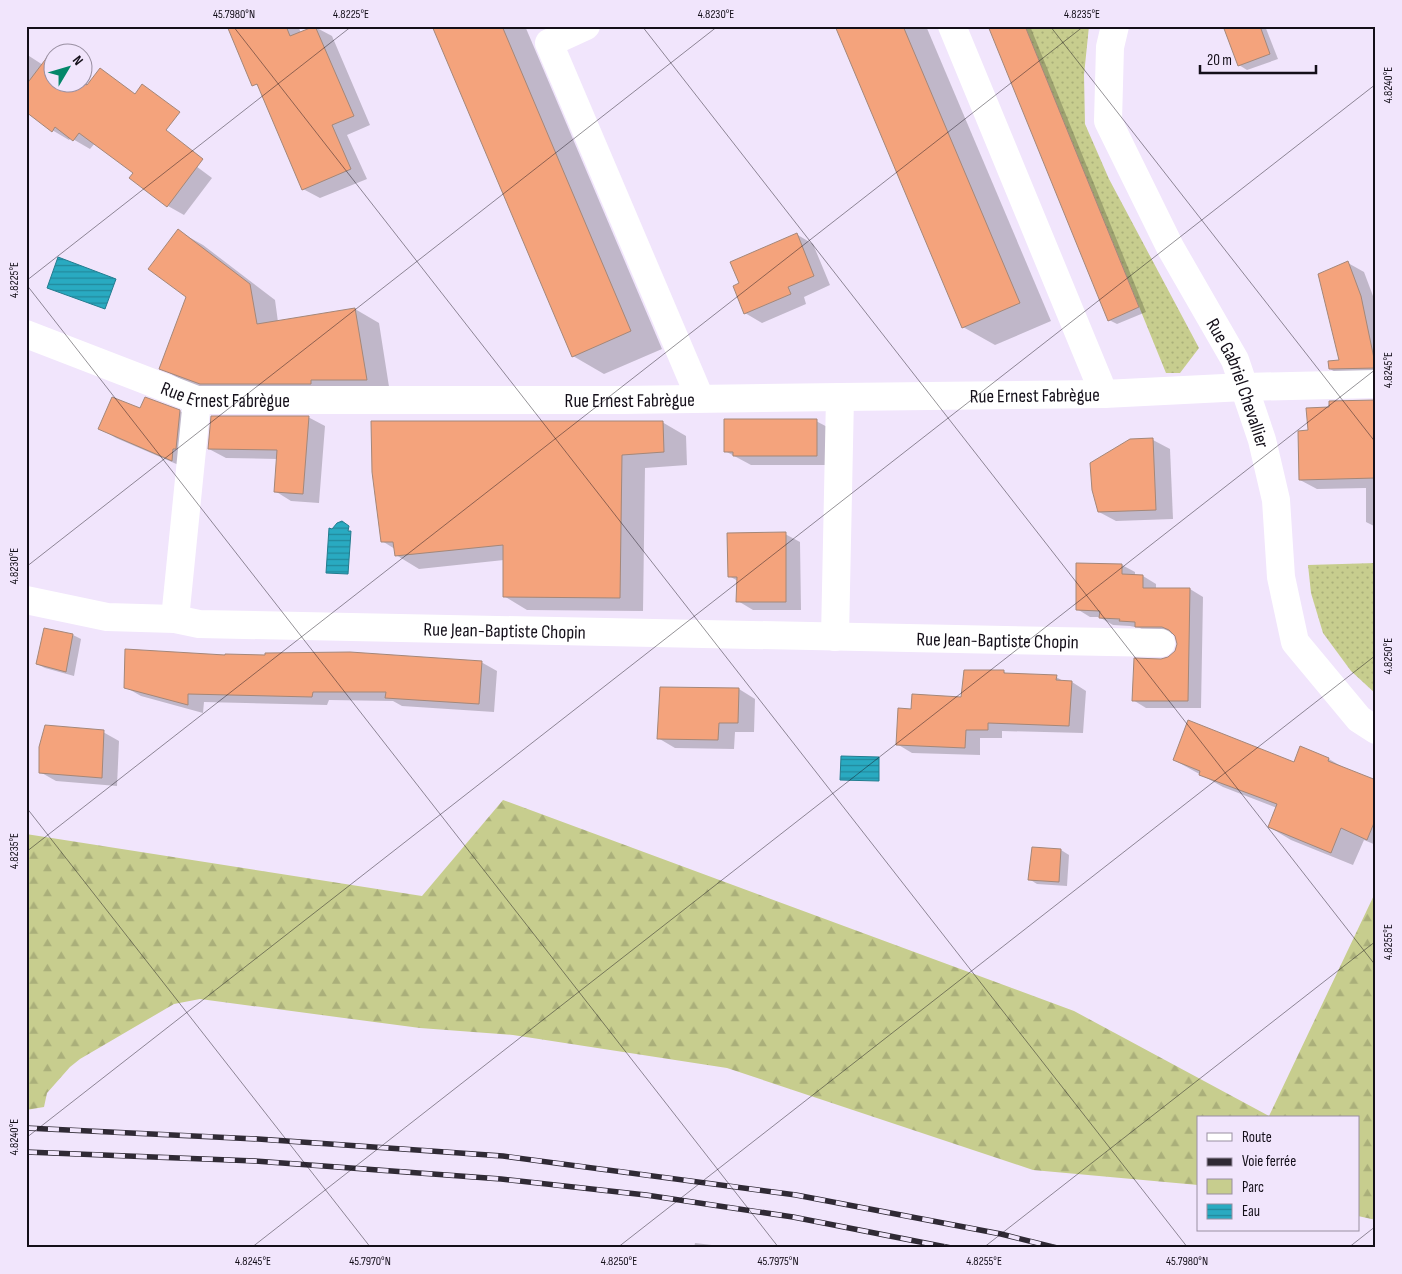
<svg xmlns="http://www.w3.org/2000/svg" width="1402" height="1274" viewBox="0 0 1402 1274" font-family="'Sofia Sans Condensed',sans-serif">
	<defs>
		<pattern id="green-dots" width="8" height="8" patternUnits="userSpaceOnUse" patternTransform="scale(1.25)"><rect width="8" height="8" fill="#c7cd8e"/><path d="M2 2h.1M6 6h.1" fill="none" stroke="#aaaf7a" stroke-width="1.8" stroke-linecap="round"/></pattern>
		<pattern id="forest-firs" width="22" height="20" patternUnits="userSpaceOnUse" patternTransform="scale(1.25)"><rect width="22" height="20" fill="#c7cd8e"/><path d="M5 1l3.5 6h-7zM16 11l3.5 6h-7z" fill="#aaaf7a"/></pattern>
		<pattern id="water-rules" width="6" height="5" patternUnits="userSpaceOnUse" patternTransform="scale(1.25)"><rect width="6" height="5" fill="#29aac1"/><path d="M0 2.5h6" fill="none" stroke="#22899c"/></pattern>
	</defs>
	<rect width="100%" height="100%" fill="#f1e5fc"/>
	<g fill="url(#green-dots)">
		<path d="M 1025,26 L 1089,26 L 1084,75 L 1085,124 L 1109,179 L 1199,348 L 1180,373 L 1166,373 Z"/>
		<path d="M 1376,563 L 1376,694 L 1351,671 L 1323,633 L 1311,593 L 1308,565 Z"/>
	</g>
	<path fill="url(#forest-firs)" d="M 503,800 L 1074,1011 L 1269,1116 L 1376,891 L 1376,1220 L 1358,1216 L 1358,1118 L 1198,1118 L 1198,1185 L 1033,1170 L 727,1068 L 513,1035 L 420,1028 L 200,999 L 174,1004 L 80,1059 L 70,1067 L 47,1093 L 44,1107 L 26,1110 L 26,834 L 422,896 Z"/>
	<g fill="url(#water-rules)" stroke="#237c8f">
		<path d="M 58,257 L 116,279 L 105,309 L 47,288 Z"/>
		<path d="M 342,521 L 349,526 L 348,531 L 351,531 L 348,574 L 326,573 L 329,528 L 332,529 L 337,523 Z"/>
		<path d="M 841,756 L 879,757 L 879,781 L 840,780 Z"/>
	</g>
	<g fill="#0003">
		<path d="M 230,26 L 298,26 L 301,33 L 315,27 L 332,36 L 370,125 L 347,135 L 367,179 L 320,198 L 303,189 L 260,87 L 255,84 Z"/>
		<path d="M 433,26 L 525,26 L 662,349 L 604,374 L 573,356 Z"/>
		<path d="M 836,26 L 926,26 L 1051,321 L 995,345 L 963,327 Z"/>
		<path d="M 990,26 L 1030,26 L 1146,312 L 1117,324 L 1109,320 Z"/>
		<path d="M 1243,26 L 1265,26 L 1278,59 L 1247,70 L 1239,65 Z"/>
		<path d="M 26,54 L 43,65 L 48,58 L 52,61 L 52,82 L 82,82 L 82,81 L 212,178 L 184,215 L 168,206 L 135,173 L 95,143 L 90,149 L 71,138 L 69,140 L 52,130 L 26,110 Z"/>
		<path d="M 178,231 L 203,245 L 275,300 L 278,322 L 355,309 L 379,323 L 390,393 L 226,398 L 185,382 L 161,368 L 187,296 Z"/>
		<path d="M 796,234 L 813,244 L 830,285 L 804,297 L 806,304 L 762,323 L 745,313 L 741,283 Z"/>
		<path d="M 1348,263 L 1364,272 L 1376,304 L 1376,378 L 1346,378 L 1330,369 L 1341,361 Z"/>
		<path d="M 1376,401 L 1376,527 L 1366,522 L 1366,488 L 1317,489 L 1300,480 L 1310,432 L 1331,408 Z"/>
		<path d="M 140,409 L 180,411 L 196,421 L 188,469 L 116,438 L 100,428 Z"/>
		<path d="M 308,417 L 325,426 L 319,503 L 291,501 L 275,491 L 278,459 L 226,458 L 209,449 Z"/>
		<path d="M 816,421 L 833,430 L 833,465 L 751,465 L 725,451 Z"/>
		<path d="M 662,422 L 686,436 L 687,465 L 645,468 L 643,611 L 527,610 L 504,596 L 504,560 L 419,569 L 396,555 L 395,549 L 382,541 Z"/>
		<path d="M 1153,440 L 1170,449 L 1173,519 L 1116,521 L 1099,512 Z"/>
		<path d="M 785,534 L 800,542 L 801,610 L 753,610 L 738,601 L 738,581 L 729,576 Z"/>
		<path d="M 1122,565 L 1135,572 L 1135,576 L 1143,576 L 1156,584 L 1156,589 L 1190,589 L 1203,597 L 1201,708 L 1146,708 L 1133,700 L 1161,660 L 1169,658 L 1175,652 L 1178,644 L 1175,634 L 1149,634 L 1140,628 L 1130,626 L 1113,625 L 1099,617 L 1090,617 L 1077,609 Z"/>
		<path d="M 73,635 L 81,639 L 74,676 L 45,668 L 37,664 Z"/>
		<path d="M 226,657 L 481,662 L 497,671 L 494,712 L 402,706 L 393,701 L 329,700 L 327,705 L 204,702 L 203,713 L 141,696 L 125,687 Z"/>
		<path d="M 965,672 L 1004,672 L 1009,675 L 1056,677 L 1065,682 L 1072,682 L 1086,691 L 1083,733 L 1002,731 L 1002,738 L 980,738 L 980,755 L 912,753 L 897,744 L 912,710 L 962,698 Z"/>
		<path d="M 739,689 L 755,699 L 754,732 L 735,732 L 734,749 L 675,748 L 658,738 Z"/>
		<path d="M 103,732 L 119,741 L 117,786 L 56,781 L 40,772 Z"/>
		<path d="M 1329,759 L 1349,771 L 1376,781 L 1376,845 L 1364,840 L 1353,865 L 1291,840 L 1269,827 L 1277,808 L 1223,787 L 1174,760 L 1294,764 Z"/>
		<path d="M 1061,850 L 1069,855 L 1067,886 L 1037,884 L 1029,879 Z"/>
		<path d="M 695,1243 L 737,1248 L 694,1248 Z"/>
	</g>
	<g fill="#f4a37c" stroke="#a48779">
		<path d="M 227,26 L 286,26 L 290,36 L 315,26 L 354,116 L 332,125 L 351,169 L 302,190 L 257,84 L 252,86 Z"/>
		<path d="M 432,26 L 502,26 L 631,331 L 572,357 Z"/>
		<path d="M 835,26 L 903,26 L 1020,303 L 962,328 Z"/>
		<path d="M 988,26 L 1025,26 L 1139,307 L 1108,321 Z"/>
		<path d="M 1223,26 L 1260,26 L 1270,54 L 1238,66 Z"/>
		<path d="M 48,56 L 52,60 L 52,82 L 82,82 L 87,85 L 100,68 L 135,94 L 142,84 L 180,112 L 166,130 L 203,159 L 167,207 L 129,178 L 133,173 L 79,133 L 73,141 L 55,127 L 52,132 L 26,112 L 26,85 Z"/>
		<path d="M 178,229 L 250,284 L 257,324 L 355,308 L 367,380 L 311,380 L 311,384 L 200,384 L 159,369 L 186,297 L 148,269 Z"/>
		<path d="M 797,233 L 814,276 L 788,287 L 791,294 L 744,314 L 733,286 L 739,283 L 730,262 Z"/>
		<path d="M 1348,261 L 1361,296 L 1376,368 L 1329,369 L 1328,361 L 1339,360 L 1318,274 Z"/>
		<path d="M 112,397 L 140,408 L 145,397 L 180,410 L 176,449 L 173,449 L 172,461 L 98,429 Z"/>
		<path d="M 1376,400 L 1376,478 L 1299,480 L 1298,431 L 1308,430 L 1306,408 L 1329,407 L 1329,401 Z"/>
		<path d="M 211,416 L 309,416 L 303,494 L 274,492 L 277,450 L 208,449 Z"/>
		<path d="M 724,419 L 817,419 L 817,456 L 733,456 L 733,452 L 724,452 Z"/>
		<path d="M 371,421 L 663,421 L 664,452 L 622,455 L 620,598 L 503,597 L 503,545 L 395,556 L 393,542 L 381,542 L 372,472 Z"/>
		<path d="M 1153,438 L 1156,510 L 1098,512 L 1092,490 L 1090,463 L 1130,439 Z"/>
		<path d="M 786,532 L 786,602 L 736,602 L 737,577 L 728,577 L 727,533 Z"/>
		<path d="M 1076,563 L 1122,564 L 1122,574 L 1143,575 L 1143,588 L 1190,588 L 1188,701 L 1132,701 L 1134,658 L 1161,659 L 1168,657 L 1175,651 L 1177,644 L 1175,636 L 1169,630 L 1162,627 L 1135,627 L 1135,622 L 1119,621 L 1120,619 L 1099,618 L 1100,611 L 1076,610 Z"/>
		<path d="M 44,628 L 73,634 L 66,672 L 36,664 Z"/>
		<path d="M 125,649 L 225,655 L 225,654 L 265,655 L 265,653 L 350,652 L 482,661 L 479,704 L 385,698 L 386,692 L 313,692 L 312,697 L 188,694 L 188,705 L 124,688 Z"/>
		<path d="M 964,670 L 1004,670 L 1004,673 L 1057,675 L 1056,680 L 1072,681 L 1069,726 L 988,723 L 988,730 L 966,730 L 965,748 L 896,745 L 898,708 L 911,709 L 912,694 L 961,697 Z"/>
		<path d="M 660,687 L 739,688 L 738,723 L 719,723 L 718,740 L 657,739 Z"/>
		<path d="M 1188,720 L 1294,762 L 1300,746 L 1329,758 L 1328,761 L 1376,780 L 1376,818 L 1367,840 L 1341,828 L 1331,853 L 1268,827 L 1277,804 L 1199,775 L 1200,771 L 1173,760 Z"/>
		<path d="M 45,725 L 104,730 L 102,778 L 39,773 L 39,747 Z"/>
		<path d="M 1032,847 L 1061,849 L 1059,882 L 1028,880 Z"/>
	</g>
	<g fill="none" stroke-linecap="round" stroke-linejoin="round">
		<g stroke="#fff" stroke-width="28">
			<path d="M 586,26 L 549,43 L 700,398"/>
			<path d="M 952,26 L 1104,394"/>
			<path id="s1" d="M 1115,26 L 1110,47 L 1108,121 L 1170,247 L 1235,360 L 1262,440 L 1276,500 L 1281,577 L 1295,642 L 1359,719 L 1376,730"/>
			<path id="s2" d="M 26,334 L 197,400 L 624,400 L 840,397 L 1104,394 L 1244,387 L 1376,384"/>
			<path id="s3" d="M 26,600 L 107,617 L 175,619 L 199,624 L 1161,643"/>
			<path d="M 175,619 L 197,400"/>
			<path d="M 835,637 L 840,397"/>
		</g>
		<g stroke="#302a35" stroke-width="5.5">
			<g id="rail">
				<path d="M 26,1128 L 258,1139 L 503,1156 L 796,1195 L 1001,1234 L 1057,1248"/>
				<path d="M 26,1152 L 255,1161 L 501,1179 L 646,1195 L 793,1217 L 951,1248"/>
			</g>
		</g>
		<use href="#rail" stroke="#f1e5fc" stroke-width="4" stroke-dasharray="11" stroke-linecap="butt"/>
	</g>
	<path fill="none" stroke="#140f19" stroke-width="1" stroke-opacity="0.45" d="M 233,26 L 1188,1248M 642,26 L 1376,966M 1050,26 L 1376,443M 26,281 L 352,26M 26,284 L 779,1248M 26,567 L 718,26M 26,807 L 371,1248M 26,852 L 1084,26M 26,1138 L 1376,84M 251,1248 L 1376,369M 617,1248 L 1376,655M 983,1248 L 1376,941M 1348,1248 L 1376,1226"/>
	<g text-anchor="middle" stroke-width="4" stroke-linejoin="round" paint-order="stroke">
		<g font-size="19" fill="#140f19" stroke="#f1e5fc">
			<text dy="7" stroke="none"><textPath href="#s1" startOffset="389">Rue Gabriel Chevallier</textPath></text>
			<text dy="7" stroke="none"><textPath href="#s2" startOffset="211">Rue Ernest Fabrègue</textPath></text>
			<text dy="7" stroke="none"><textPath href="#s2" startOffset="1021">Rue Ernest Fabrègue</textPath></text>
			<text dy="7" stroke="none"><textPath href="#s2" startOffset="616">Rue Ernest Fabrègue</textPath></text>
			<text dy="7" stroke="none"><textPath href="#s3" startOffset="481">Rue Jean-Baptiste Chopin</textPath></text>
			<text dy="7" stroke="none"><textPath href="#s3" startOffset="974">Rue Jean-Baptiste Chopin</textPath></text>
		</g>
	</g>
	<rect width="1402" height="1274" fill="none" stroke="#f1e5fc" stroke-width="55"/>
	<rect x="1197" y="1116" width="162" height="115" fill="#f1e5fc" stroke="#998fa1"/>
	<rect x="1207" y="1133" width="25" height="8" fill="#ffffff" stroke="#998fa1"/>
	<text x="1242" y="1142" font-size="15" fill="#140f19">Route</text>
	<rect x="1207" y="1158" width="25" height="8" fill="#302a35" stroke="#998fa1"/>
	<text x="1242" y="1166" font-size="15" fill="#140f19">Voie ferrée</text>
	<rect x="1207" y="1179" width="25" height="15" fill="#c7cd8e" stroke="#998fa1"/>
	<text x="1242" y="1192" font-size="15" fill="#140f19">Parc</text>
	<rect x="1207" y="1204" width="25" height="15" fill="url(#water-rules)" stroke="#998fa1"/>
	<text x="1242" y="1216" font-size="15" fill="#140f19">Eau</text>
	<g transform="translate(68 68) rotate(52)"><circle r="24" fill="#f1e5fc" stroke="#998fa1"/>
	<path d="M0-4L9 19L0 12L-9 19Z" fill="#04876a"/>
	<text y="-8" font-size="14" font-weight="bold" text-anchor="middle" fill="#140f19">N</text>
	</g>
	<path d="M1200 65v8h116v-8" fill="none" stroke="#140f19" stroke-width="2.5"/>
	<text x="1207" y="65" font-size="15" fill="#140f19" stroke="#f1e5fc" stroke-width="4" paint-order="stroke">20 m</text>
	<rect x="28" y="28" width="1346" height="1218" fill="none" stroke="#140f19" stroke-width="2"/>
	<g font-size="12" text-anchor="middle" fill="#140f19">
		<text x="234" y="18">45.7980°N</text>
		<text x="351" y="18">4.8225°E</text>
		<text x="716" y="18">4.8230°E</text>
		<text x="1082" y="18">4.8235°E</text>
		<text transform="translate(1388 85) rotate(-90)" y="4">4.8240°E</text>
		<text transform="translate(14 280) rotate(-90)" y="4">4.8225°E</text>
		<text transform="translate(1388 370) rotate(-90)" y="4">4.8245°E</text>
		<text transform="translate(14 566) rotate(-90)" y="4">4.8230°E</text>
		<text transform="translate(1388 656) rotate(-90)" y="4">4.8250°E</text>
		<text transform="translate(14 851) rotate(-90)" y="4">4.8235°E</text>
		<text transform="translate(1388 942) rotate(-90)" y="4">4.8255°E</text>
		<text transform="translate(14 1137) rotate(-90)" y="4">4.8240°E</text>
		<text x="253" y="1265">4.8245°E</text>
		<text x="370" y="1265">45.7970°N</text>
		<text x="619" y="1265">4.8250°E</text>
		<text x="778" y="1265">45.7975°N</text>
		<text x="984" y="1265">4.8255°E</text>
		<text x="1187" y="1265">45.7980°N</text>
	</g>
</svg>
